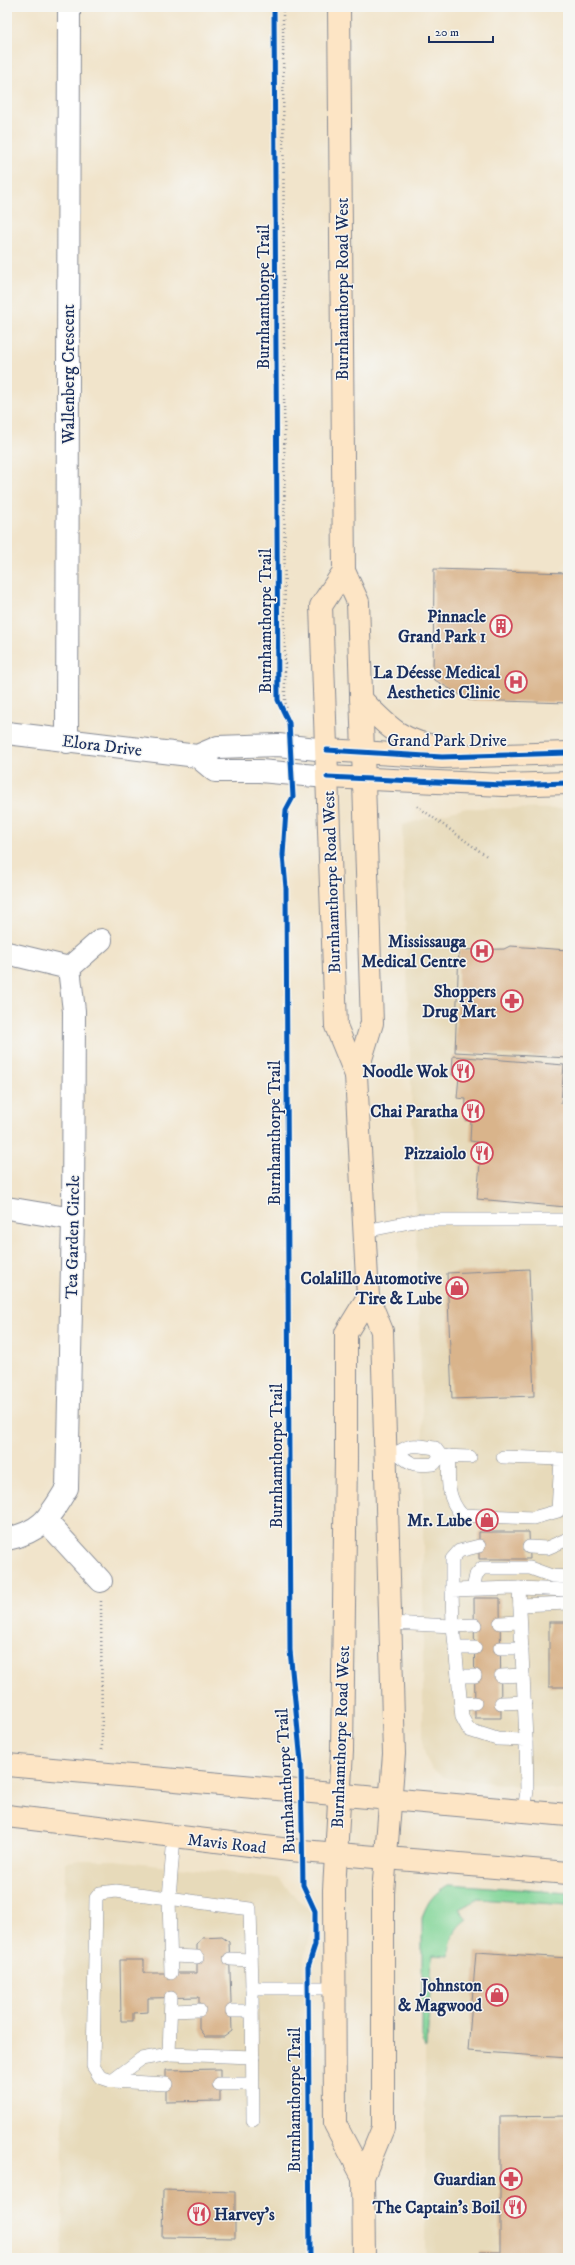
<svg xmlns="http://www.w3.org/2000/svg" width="575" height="2265" viewBox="0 0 575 2265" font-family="'IM FELL DW Pica',serif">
	<rect width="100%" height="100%" fill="#f6f6f2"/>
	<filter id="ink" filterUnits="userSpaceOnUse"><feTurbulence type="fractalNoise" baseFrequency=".025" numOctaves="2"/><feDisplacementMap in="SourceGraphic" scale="8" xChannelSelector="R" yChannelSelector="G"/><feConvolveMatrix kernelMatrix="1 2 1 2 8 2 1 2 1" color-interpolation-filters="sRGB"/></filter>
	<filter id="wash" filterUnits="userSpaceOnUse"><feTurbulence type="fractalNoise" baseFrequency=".012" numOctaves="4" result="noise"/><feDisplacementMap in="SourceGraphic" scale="16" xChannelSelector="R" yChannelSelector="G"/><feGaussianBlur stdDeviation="0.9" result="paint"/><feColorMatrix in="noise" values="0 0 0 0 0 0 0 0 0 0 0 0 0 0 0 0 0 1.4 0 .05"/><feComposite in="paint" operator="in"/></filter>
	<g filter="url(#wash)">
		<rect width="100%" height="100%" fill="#f1e4cb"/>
		<g fill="#e7daba">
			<path d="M 466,808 L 568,809 L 568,1791 L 447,1778 L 432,1769 L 427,1760 L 423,1748 L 423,1433 L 402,825 Z"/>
			<path d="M 84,1860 L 115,1860 L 278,1878 L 311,1913 L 311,1934 L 304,1962 L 306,2258 L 62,2258 L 65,1862 Z"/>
			<path d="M 450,1884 L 568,1893 L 568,2258 L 425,2258 L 425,2049 L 422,2037 L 422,1918 L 428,1902 L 440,1889 Z"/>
		</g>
		<path fill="#82d598" stroke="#4e827b" d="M 450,1884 L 568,1893 L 568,1905 L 478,1899 L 459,1909 L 467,1919 C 453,1929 451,1939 449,1956 L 432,1955 L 427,2046 L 425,2049 L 422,2037 L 422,1918 C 427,1901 435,1892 450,1884 Z"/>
		<g id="blocks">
			<g fill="#d9b48b">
				<path d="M 434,569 L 568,573 L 568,703 L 469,700 L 433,679 Z"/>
				<path d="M 510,946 L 568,950 L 568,1058 L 455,1052 L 459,950 L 504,949 Z"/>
				<path d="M 453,1056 L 564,1065 L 561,1103 L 567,1104 L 566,1117 L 568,1117 L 566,1207 L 477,1199 L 480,1163 L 476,1162 L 477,1142 L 470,1141 L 471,1121 L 465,1120 L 466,1099 L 457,1098 L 459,1076 L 452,1075 Z"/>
				<path d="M 529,1269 L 534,1396 L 452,1399 L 447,1273 Z"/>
				<path d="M 479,1532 L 529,1532 L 530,1559 L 479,1559 Z"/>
				<path d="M 474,1598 L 500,1598 L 501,1718 L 475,1718 Z"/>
				<rect x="549" y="1622" width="19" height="65"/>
				<path d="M 222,1937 L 229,1942 L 232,2031 L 224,2037 L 205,2037 L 199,2029 L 199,1997 L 148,1998 L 148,2012 L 133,2013 L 133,2021 L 121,2021 L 120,1960 L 144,1960 L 144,1973 L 197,1973 L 197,1944 L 202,1938 Z"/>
				<path d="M 476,1952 L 568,1958 L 568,2058 L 468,2051 Z"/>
				<path d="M 220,2069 L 220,2101 L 166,2102 L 166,2070 Z"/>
				<path d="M 568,2116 L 568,2258 L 480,2258 L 480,2252 L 500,2252 L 500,2117 Z"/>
				<path d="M 163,2190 L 235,2192 L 235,2238 L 162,2237 Z"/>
			</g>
		</g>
	</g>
	<g filter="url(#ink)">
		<use href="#blocks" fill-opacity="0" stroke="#868a94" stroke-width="1"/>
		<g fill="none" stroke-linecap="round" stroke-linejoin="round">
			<g stroke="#868a94" stroke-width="14">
				<g id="lane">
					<path d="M 365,1231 L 420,1220 L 568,1220"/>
					<path d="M 387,1453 C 402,1454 401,1448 411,1446 C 419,1445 427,1447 435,1448 L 441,1456 L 470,1457"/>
					<path d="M 399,1454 C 412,1466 416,1465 434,1464 L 441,1456"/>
					<path d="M 449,1456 C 448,1478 446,1498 462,1515 L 533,1518 L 558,1511 L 561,1459 L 503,1457"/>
					<path d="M 529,1547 L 547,1548 L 568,1539"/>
					<path d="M 519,1588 L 568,1590"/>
					<path d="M 473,1589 L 476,1575 L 482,1568 L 530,1568 L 552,1576 L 568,1577"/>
					<path d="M 452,1590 L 452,1559 L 459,1551 L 479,1546"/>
					<path d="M 520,1605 L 568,1603"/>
					<path d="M 390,1623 L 453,1626 L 462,1717 L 469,1730 L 497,1739 L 526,1740 L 527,1791 L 524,1810"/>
					<path d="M 500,1623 L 520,1622"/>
					<path d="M 475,1625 L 453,1626 L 452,1590 L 519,1588 L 526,1740"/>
					<path d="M 455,1648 L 475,1648"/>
					<path d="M 500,1648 L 522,1648"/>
					<path d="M 458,1676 L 475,1676"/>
					<path d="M 501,1676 L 523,1675"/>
					<path d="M 501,1703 L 525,1702"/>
					<path d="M 461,1704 L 475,1703"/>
					<path d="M 171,1956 L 197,1957"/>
					<path d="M 230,1959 L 250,1960"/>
					<path d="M 171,1973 L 169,1898 L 174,1837"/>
					<path d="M 252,1988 L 253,2120"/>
					<path d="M 171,1998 L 169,2054 L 253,2057"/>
					<path d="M 171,2011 L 199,2010"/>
					<path d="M 232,2011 L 252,2011"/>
					<path d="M 112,2081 L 141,2059 L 169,2054"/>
					<path d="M 166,2084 L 112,2081 L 100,2077 L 93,2066 L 96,1898 L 100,1893 L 116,1891 L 250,1909 L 252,1988 L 334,1988"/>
					<path d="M 219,2084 L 252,2084"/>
				</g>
			</g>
			<g stroke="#868a94" stroke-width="24">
				<g id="street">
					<path d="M 7,733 L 197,756 L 218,747 L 278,745 L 327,750"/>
					<path d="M 67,742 L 69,7"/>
					<path d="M 197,756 L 215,771 L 260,771 L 327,777"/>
					<path d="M 7,953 L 69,968"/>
					<path d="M 69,968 L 101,940"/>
					<path d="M 7,1208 L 73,1219"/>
					<path d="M 46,1521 L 101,1581"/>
					<path d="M 7,1539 C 43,1531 49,1517 67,1488 L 73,1219 L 74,1011 L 69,968"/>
				</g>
			</g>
			<g stroke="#868a94" stroke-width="24">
				<g id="secondary">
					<path d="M 339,7 L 344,571 L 358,602 L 372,1023 L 356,1075"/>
					<path d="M 344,571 L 321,606 L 336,1026 L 356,1075 L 368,1297 L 382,1331 L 394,1754 L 383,1893 L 383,2128 L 363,2177 L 364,2258"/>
					<path d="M 361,699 C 388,727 402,743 442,747"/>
					<path d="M 327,750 L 442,757 L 568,753"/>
					<path d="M 327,777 L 503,785 L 568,783"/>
					<path d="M 7,1765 L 568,1815"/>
					<path d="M 7,1816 L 290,1850 L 568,1873"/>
					<path d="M 363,2177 L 335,2124 L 334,1890 L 342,1751 L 346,1459 L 346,1333 L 368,1297"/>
				</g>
			</g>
			<g stroke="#868a94" stroke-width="2.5" stroke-dasharray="1 3" stroke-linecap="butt">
				<path d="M 283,7 L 285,700 L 289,723"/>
				<path d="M 417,806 L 488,857"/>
				<path d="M 101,1601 L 102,1752"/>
			</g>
			<use href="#lane" stroke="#fff" stroke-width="13"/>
			<use href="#street" stroke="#fff" stroke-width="22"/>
			<use href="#secondary" stroke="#fde5c5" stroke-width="22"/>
			<g stroke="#f6f6f2" stroke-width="8">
				<g id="cycleway">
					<path d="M 274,7 L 278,700 L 289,723 L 293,797 L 286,810 L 283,855 L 286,888 L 290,1650 L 301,1762 L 303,1885 L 315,1911 L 315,1945 L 308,1967 L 310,2258"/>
					<path d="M 327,750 L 442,757 L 568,753"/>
					<path d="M 327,777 L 503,785 L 568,783"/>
				</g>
			</g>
			<use href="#cycleway" stroke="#0057b8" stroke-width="5"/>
		</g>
	</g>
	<defs>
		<g id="building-ring" transform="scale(1.15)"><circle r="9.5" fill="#f6f6f2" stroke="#d1495b" stroke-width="1.5"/><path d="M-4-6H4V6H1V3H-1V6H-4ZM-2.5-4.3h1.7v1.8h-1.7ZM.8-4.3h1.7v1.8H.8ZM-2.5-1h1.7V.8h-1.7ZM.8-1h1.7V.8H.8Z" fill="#d1495b"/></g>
		<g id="hospital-ring" transform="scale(1.15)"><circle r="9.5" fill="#f6f6f2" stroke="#d1495b" stroke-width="1.5"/><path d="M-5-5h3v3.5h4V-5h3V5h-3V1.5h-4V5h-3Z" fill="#d1495b"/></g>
		<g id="pharmacy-ring" transform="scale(1.15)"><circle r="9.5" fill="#f6f6f2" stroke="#d1495b" stroke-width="1.5"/><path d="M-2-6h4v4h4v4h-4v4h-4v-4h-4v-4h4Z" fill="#d1495b"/></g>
		<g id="restaurant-ring" transform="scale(1.15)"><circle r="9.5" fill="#f6f6f2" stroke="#d1495b" stroke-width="1.5"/><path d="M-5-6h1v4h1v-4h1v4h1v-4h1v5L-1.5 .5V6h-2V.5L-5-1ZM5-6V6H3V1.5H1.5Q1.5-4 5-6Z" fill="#d1495b"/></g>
		<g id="shop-ring" transform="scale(1.15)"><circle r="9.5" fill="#f6f6f2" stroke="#d1495b" stroke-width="1.5"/><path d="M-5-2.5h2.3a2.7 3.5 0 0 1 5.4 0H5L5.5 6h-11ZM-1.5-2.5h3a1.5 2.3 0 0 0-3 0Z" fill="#d1495b"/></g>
	</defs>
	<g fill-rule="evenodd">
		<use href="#building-ring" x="501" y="626"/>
		<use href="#hospital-ring" x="516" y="682"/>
		<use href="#hospital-ring" x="482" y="951"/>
		<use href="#pharmacy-ring" x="512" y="1001"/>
		<use href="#restaurant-ring" x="463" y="1071"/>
		<use href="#restaurant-ring" x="473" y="1111"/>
		<use href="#restaurant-ring" x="482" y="1153"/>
		<use href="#shop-ring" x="457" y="1288"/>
		<use href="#shop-ring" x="487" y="1520"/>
		<use href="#shop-ring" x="497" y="1995"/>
		<use href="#pharmacy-ring" x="511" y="2179"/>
		<use href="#restaurant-ring" x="515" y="2207"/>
		<use href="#restaurant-ring" x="199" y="2214"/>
	</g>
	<g text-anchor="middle" stroke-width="3" stroke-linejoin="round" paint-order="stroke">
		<g font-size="17" fill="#1b2f5e" stroke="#f6f6f2">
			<text transform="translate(342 289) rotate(-90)" y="6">Burnhamthorpe Road West</text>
			<text transform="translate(263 297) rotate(-90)" y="6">Burnhamthorpe Trail</text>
			<text transform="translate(68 374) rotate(-90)" y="6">Wallenberg Crescent</text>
			<text transform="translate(265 621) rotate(-90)" y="6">Burnhamthorpe Trail</text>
			<text x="447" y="746">Grand Park Drive</text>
			<text transform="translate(102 745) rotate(7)" y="6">Elora Drive</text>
			<text transform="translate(331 882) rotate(-92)" y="6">Burnhamthorpe Road West</text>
			<text transform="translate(274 1133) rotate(-90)" y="6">Burnhamthorpe Trail</text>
			<text transform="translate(72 1237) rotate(-89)" y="6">Tea Garden Circle</text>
			<text transform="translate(276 1456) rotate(-90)" y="6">Burnhamthorpe Trail</text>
			<text transform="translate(340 1737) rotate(-88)" y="6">Burnhamthorpe Road West</text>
			<text transform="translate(285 1781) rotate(-93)" y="6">Burnhamthorpe Trail</text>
			<text transform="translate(227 1843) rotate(6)" y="6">Mavis Road</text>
			<text transform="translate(294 2100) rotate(-90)" y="6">Burnhamthorpe Trail</text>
		</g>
		<g font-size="17" font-weight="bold" fill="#1b2f5e" stroke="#f6f6f2" text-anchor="end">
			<text x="486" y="622">Pinnacle<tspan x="486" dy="20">Grand Park 1</tspan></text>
			<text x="500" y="678">La Déesse Medical<tspan x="500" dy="20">Aesthetics Clinic</tspan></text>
			<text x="466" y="947">Mississauga<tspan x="466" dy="20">Medical Centre</tspan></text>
			<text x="496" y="997">Shoppers<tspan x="496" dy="20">Drug Mart</tspan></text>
			<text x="448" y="1077">Noodle Wok</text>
			<text x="458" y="1117">Chai Paratha</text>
			<text x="466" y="1159">Pizzaiolo</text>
			<text x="442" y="1284">Colalillo Automotive<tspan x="442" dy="20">Tire &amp; Lube</tspan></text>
			<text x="472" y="1526">Mr. Lube</text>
			<text x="482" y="1991">Johnston<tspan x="482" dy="20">&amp; Magwood</tspan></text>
			<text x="496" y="2185">Guardian</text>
			<text x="500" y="2213">The Captain’s Boil</text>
			<text x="214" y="2220" text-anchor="start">Harvey's</text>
		</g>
	</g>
	<rect width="575" height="2265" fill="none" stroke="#f6f6f2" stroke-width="24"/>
	<path d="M429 36v6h64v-6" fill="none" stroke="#1b2f5e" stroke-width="2"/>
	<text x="435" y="36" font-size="12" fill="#1b2f5e" stroke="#f6f6f2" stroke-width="3" paint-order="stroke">20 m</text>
</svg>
